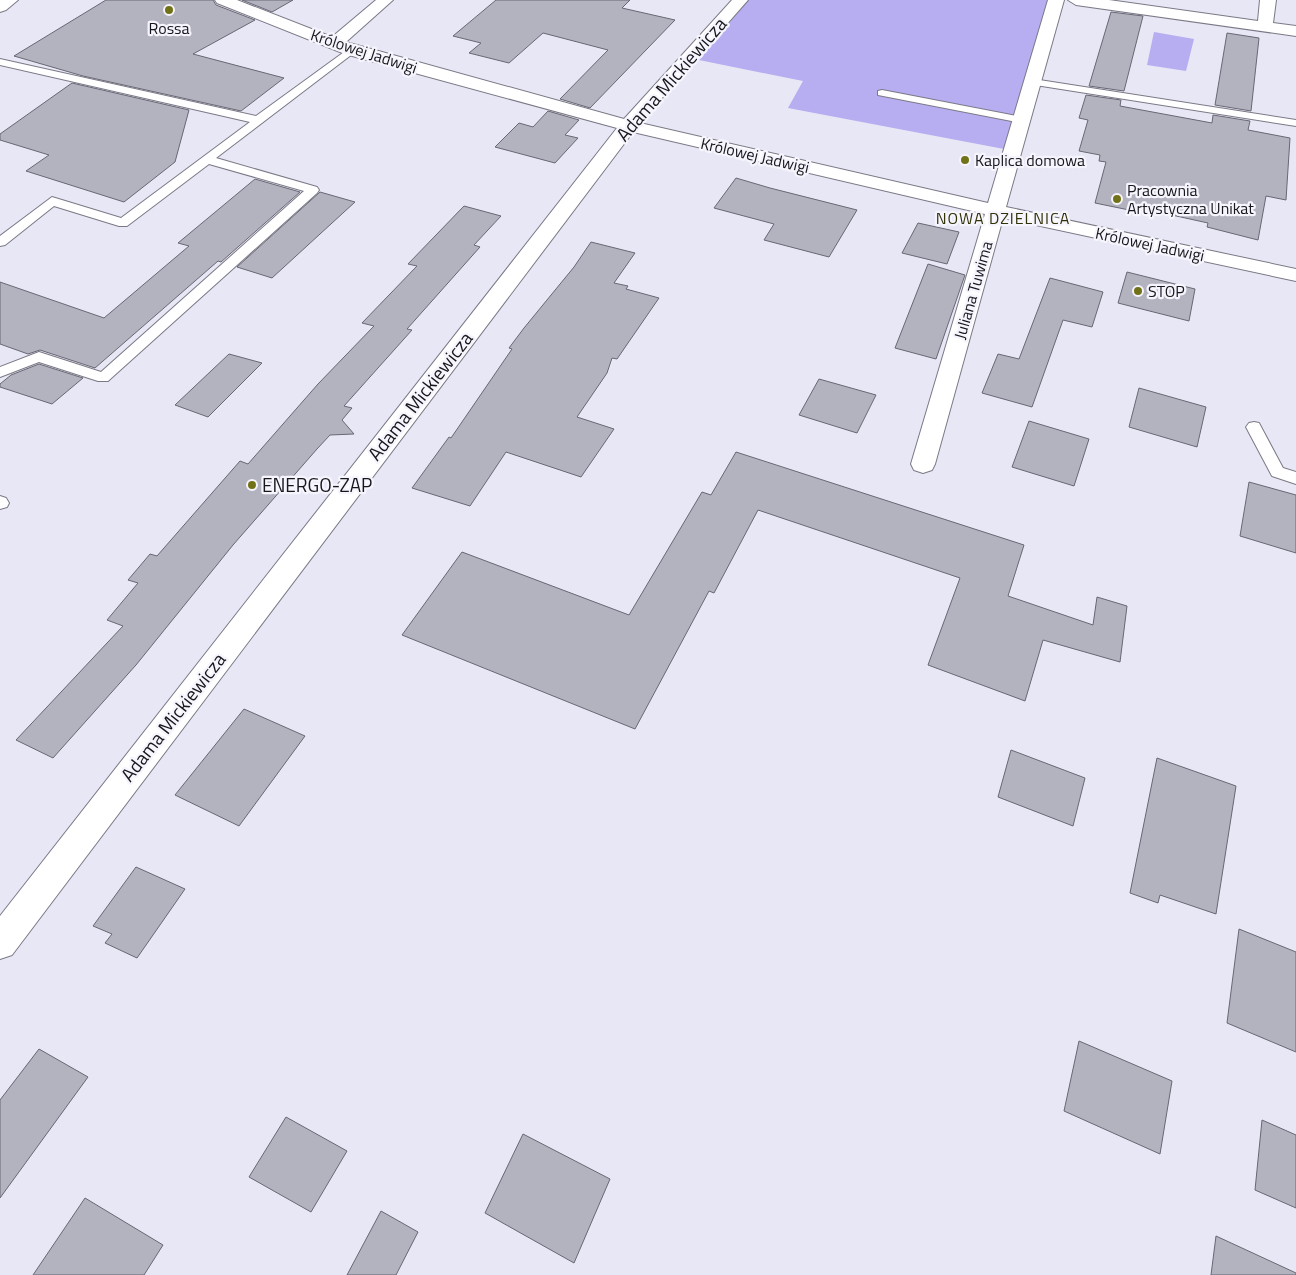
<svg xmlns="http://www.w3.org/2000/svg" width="1296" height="1275" viewBox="0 0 1296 1275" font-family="'Titillium Web',sans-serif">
	<rect width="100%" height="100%" fill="#e8e7f5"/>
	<g fill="#b6aef0">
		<path d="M 748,0 L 1051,0 L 1004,149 L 788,108 L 803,81 L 699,60 Z"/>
		<path d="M 1154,32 L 1194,39 L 1186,71 L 1147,65 Z"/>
	</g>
	<g fill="#b3b2bf" stroke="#686774">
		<path d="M 106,0 L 213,0 L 216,5 L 255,20 L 193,54 L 284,78 L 241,111 L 83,76 L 14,56 Z"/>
		<path d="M 242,0 L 293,0 L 272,12 Z"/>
		<path d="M 496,0 L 630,0 L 622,8 L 675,20 L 590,108 L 560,99 L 608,50 L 543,33 L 509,63 L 469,53 L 481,43 L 453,36 Z"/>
		<path d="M 1111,12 L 1143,16 L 1124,91 L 1089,86 Z"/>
		<path d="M 1227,33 L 1259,38 L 1251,111 L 1215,105 Z"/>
		<path d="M 72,83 L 189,110 L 175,162 L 124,202 L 26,171 L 49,155 L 0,140 L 0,134 Z"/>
		<path d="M 1086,95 L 1121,100 L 1120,106 L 1212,123 L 1213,115 L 1250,121 L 1248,130 L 1290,138 L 1286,200 L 1266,196 L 1258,240 L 1207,227 L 1208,223 L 1140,208 L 1139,212 L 1095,203 L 1106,162 L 1099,161 L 1100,155 L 1079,151 L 1088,120 L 1079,118 Z"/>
		<path d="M 548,111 L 579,120 L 565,135 L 578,138 L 555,163 L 495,147 L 519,123 L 533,127 Z"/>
		<path d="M 736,178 L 770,188 L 857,210 L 829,257 L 764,240 L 774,224 L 714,208 Z"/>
		<path d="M 255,179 L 300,192 L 221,262 L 218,261 L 95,368 L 40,350 L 28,354 L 0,344 L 0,282 L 104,318 L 189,246 L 178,243 Z"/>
		<path d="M 320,192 L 355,202 L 272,278 L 237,267 Z"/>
		<path d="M 464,206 L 501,216 L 474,245 L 480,247 L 407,329 L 412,330 L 344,406 L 352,408 L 342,420 L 354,434 L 330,435 L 317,449 L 233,545 L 136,665 L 53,758 L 16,740 L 123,626 L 107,620 L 138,583 L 128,580 L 150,554 L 157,556 L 240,461 L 248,464 L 318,384 L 374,326 L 362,323 L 417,266 L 408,264 Z"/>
		<path d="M 918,223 L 959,232 L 947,264 L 902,253 Z"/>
		<path d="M 591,242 L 635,253 L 614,283 L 628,286 L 626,289 L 659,298 L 617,359 L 612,358 L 607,373 L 577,417 L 614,429 L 581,477 L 506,452 L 470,506 L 412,488 L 449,437 L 451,438 L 512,349 L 509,348 L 524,328 L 574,267 Z"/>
		<path d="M 928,264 L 965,275 L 936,359 L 895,348 Z"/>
		<path d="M 1127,272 L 1195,289 L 1189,321 L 1118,303 Z"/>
		<path d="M 1050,278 L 1103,292 L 1092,327 L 1063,320 L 1032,407 L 982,393 L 998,354 L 1019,359 Z"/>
		<path d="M 229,354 L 262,363 L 208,417 L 175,405 Z"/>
		<path d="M 39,364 L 83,378 L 52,404 L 0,387 L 0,384 L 11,375 Z"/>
		<path d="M 819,379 L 876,395 L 857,433 L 799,415 Z"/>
		<path d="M 1139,388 L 1206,407 L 1197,447 L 1129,427 Z"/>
		<path d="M 1029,421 L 1089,439 L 1074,486 L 1012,467 Z"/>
		<path d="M 736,452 L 1024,545 L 1008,596 L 1093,625 L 1097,597 L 1127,606 L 1120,662 L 1043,640 L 1025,701 L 928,665 L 960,578 L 758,510 L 714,593 L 709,591 L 635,729 L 402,635 L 462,552 L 629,615 L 702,492 L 711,495 Z"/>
		<path d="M 1249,482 L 1296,495 L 1296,553 L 1240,536 Z"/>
		<path d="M 244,709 L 305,736 L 239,826 L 175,795 Z"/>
		<path d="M 1011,750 L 1085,778 L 1073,826 L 998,797 Z"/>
		<path d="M 1157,758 L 1236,786 L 1216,914 L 1160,895 L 1158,903 L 1130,893 Z"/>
		<path d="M 136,867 L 185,889 L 137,958 L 105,943 L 112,934 L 93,926 Z"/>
		<path d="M 1239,929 L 1296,952 L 1296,1052 L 1227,1023 Z"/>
		<path d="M 1079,1041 L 1172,1081 L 1160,1154 L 1064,1111 Z"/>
		<path d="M 39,1049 L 88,1077 L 0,1198 L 0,1100 Z"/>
		<path d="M 286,1117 L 347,1151 L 311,1212 L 249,1177 Z"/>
		<path d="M 1262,1120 L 1296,1135 L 1296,1208 L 1255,1190 Z"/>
		<path d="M 523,1134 L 610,1179 L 574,1263 L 485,1213 Z"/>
		<path d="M 85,1198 L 163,1245 L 144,1275 L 33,1275 Z"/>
		<path d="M 381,1211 L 418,1232 L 396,1275 L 347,1275 Z"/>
		<path d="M 1216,1236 L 1296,1273 L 1296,1275 L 1211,1275 Z"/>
	</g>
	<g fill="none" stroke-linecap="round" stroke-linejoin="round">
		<g stroke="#7b7986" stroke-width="2">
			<g id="service">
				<path d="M 351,47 L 355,48 L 355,52 L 216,158 L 317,187 L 319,190 L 317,193 L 108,381 L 98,381 L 39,362 L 0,377 L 0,367 L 39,352 L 101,372 L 304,191 L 209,164 L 127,226 L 119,226 L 54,206 L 5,245 L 0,246 L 0,236 L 52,197 L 121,218 L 250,122 L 0,65 L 0,59 L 256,116 Z"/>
				<path d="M 1033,79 L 1296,120 L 1296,126 L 1029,84 L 1029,80 Z"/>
				<path d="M 882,90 L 1022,117 L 1028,120 L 1022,123 L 878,95 L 878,91 Z"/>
				<path d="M 1254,422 L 1259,423 L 1283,468 L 1296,472 L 1296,484 L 1272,476 L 1246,427 L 1249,423 Z"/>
				<path d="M 0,496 L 6,498 L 9,503 L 7,507 L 0,509 Z"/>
			</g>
		</g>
		<g stroke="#7b7986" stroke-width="2">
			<g id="minor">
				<path d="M 215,0 L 237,0 L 332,37 L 376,0 L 393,0 L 346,42 L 624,119 L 732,0 L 748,0 L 640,123 L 988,203 L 1048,0 L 1064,0 L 1006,207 L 1296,269 L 1296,281 L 1003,218 L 935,464 L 932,470 L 923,473 L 914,470 L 911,464 L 985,214 L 633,132 L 12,955 L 0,959 L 0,916 L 617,128 L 345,54 L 217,3 Z"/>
				<path d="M 1068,0 L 1109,0 L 1258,21 L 1260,0 L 1276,0 L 1273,23 L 1296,26 L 1296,36 L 1076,5 Z"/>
			</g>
		</g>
		<g stroke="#7b7986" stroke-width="2">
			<path id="primary" d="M 0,0 L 18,0 L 6,10 L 0,12 Z"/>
		</g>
		<use href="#service" fill="#fff" fill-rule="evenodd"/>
		<use href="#minor" fill="#fff" fill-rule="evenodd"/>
		<use href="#primary" fill="#fff" fill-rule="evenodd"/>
	</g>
	<g fill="#717217" stroke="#f6f5fe" stroke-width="2">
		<circle cx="169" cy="10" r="5"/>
		<circle cx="965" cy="160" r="5"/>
		<circle cx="1117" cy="199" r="5"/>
		<circle cx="1138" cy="291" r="5"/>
		<circle cx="252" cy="485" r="5"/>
	</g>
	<g text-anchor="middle" stroke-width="4.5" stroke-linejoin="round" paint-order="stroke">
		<g font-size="16" fill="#16161b" stroke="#f6f5fe" text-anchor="start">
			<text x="169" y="34" text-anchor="middle">Rossa</text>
			<text x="975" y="166">Kaplica domowa</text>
			<text x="1127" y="196">Pracownia<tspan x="1127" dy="18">Artystyczna Unikat</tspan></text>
			<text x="1148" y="297">STOP</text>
		</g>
		<g font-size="16" fill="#16161b" stroke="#f6f5fe">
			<text transform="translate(364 51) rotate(18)" y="6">Królowej Jadwigi</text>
			<text transform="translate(755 155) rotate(13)" y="6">Królowej Jadwigi</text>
			<text transform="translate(1150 244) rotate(12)" y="6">Królowej Jadwigi</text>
			<text transform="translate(973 290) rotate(-74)" y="6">Juliana Tuwima</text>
		</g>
		<g font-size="16" letter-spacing="1" fill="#333309" stroke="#f6f5fe">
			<text x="1003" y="224">NOWA DZIELNICA</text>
		</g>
		<g font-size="19" fill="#16161b" stroke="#f6f5fe">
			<text transform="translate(671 79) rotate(-49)" y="7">Adama Mickiewicza</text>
			<text transform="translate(420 396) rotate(-52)" y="7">Adama Mickiewicza</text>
			<text transform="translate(173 717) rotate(-52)" y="7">Adama Mickiewicza</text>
		</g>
		<g font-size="19" fill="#16161b" stroke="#f6f5fe" text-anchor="start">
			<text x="262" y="492">ENERGO-ZAP</text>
		</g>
	</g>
</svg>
